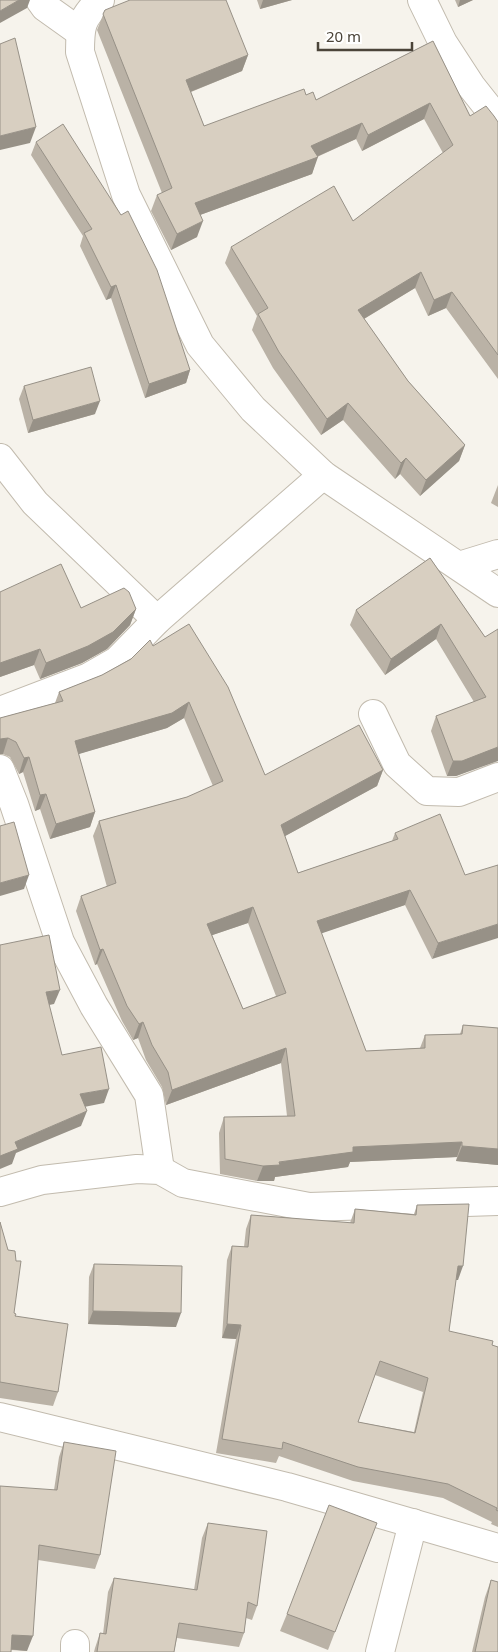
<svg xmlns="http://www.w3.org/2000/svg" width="498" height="1652" viewBox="0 0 498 1652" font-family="'Noto Sans',sans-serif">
	<rect width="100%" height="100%" fill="#f6f3ec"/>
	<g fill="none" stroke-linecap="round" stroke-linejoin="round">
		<g stroke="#c2bbae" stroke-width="30">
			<g id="minor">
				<path d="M 40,0 L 45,7 L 80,32"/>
				<path d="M 100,0 C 81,19 80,26 80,52 L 126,195 L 200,345 L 253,409 L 323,475 L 498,593"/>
				<path d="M 422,0 L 443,43 L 471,86 L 498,120"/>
				<path d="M 0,458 L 35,503 L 157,620"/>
				<path d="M 459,566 L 498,554"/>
				<path d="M 0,711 L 89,677 L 117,661 L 157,620 L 323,475"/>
				<path d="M 373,714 L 397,764 L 427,791 L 459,792 L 498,777"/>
				<path d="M 0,769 L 14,804 L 60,942 L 94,1006 L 149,1095 L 160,1170"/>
				<path d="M 0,1192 L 42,1180 L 137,1169 L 160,1170 L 183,1183 L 309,1207 L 498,1201"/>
				<path d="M 0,1417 L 287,1487 L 498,1548"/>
				<path d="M 75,1652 L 75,1644"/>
				<path d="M 380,1652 L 413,1523"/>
			</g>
		</g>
		<use href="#minor" stroke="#fff" stroke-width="28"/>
	</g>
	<g fill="#bab2a6" fill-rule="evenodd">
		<path d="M 257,0 L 292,0 L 260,9 Z"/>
		<path d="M 455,0 L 473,0 L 458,7 Z"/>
		<path d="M 105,10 L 248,55 L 242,71 L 191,92 L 204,126 L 306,95 L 316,100 L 433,41 L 470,116 L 498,122 L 498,379 L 446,308 L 428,316 L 415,288 L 364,319 L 408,381 L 465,445 L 459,461 L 420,496 L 400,474 L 395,479 L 343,420 L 321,435 L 273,368 L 252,330 L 257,316 L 225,263 L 231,247 L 353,221 L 443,153 L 424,119 L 362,151 L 356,139 L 317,157 L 312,174 L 200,215 L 197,237 L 171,250 L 151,211 L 157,195 L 162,193 L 97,30 Z"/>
		<path d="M 36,142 L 190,370 L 186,383 L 145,398 L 111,298 L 106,300 L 80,246 L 83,236 L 31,155 Z"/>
		<path d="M 24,386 L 95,414 L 28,433 L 19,399 Z"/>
		<path d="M 498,485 L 498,507 L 491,503 Z"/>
		<path d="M 430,558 L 485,637 L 492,762 L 456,776 L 447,776 L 431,731 L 436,716 L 474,702 L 436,639 L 385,675 L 350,625 L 356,610 Z"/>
		<path d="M 0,592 L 81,608 L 136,609 L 130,625 L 107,649 L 82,663 L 40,679 L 34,665 L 0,677 Z"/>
		<path d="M 153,646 L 265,775 L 383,770 L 377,786 L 285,836 L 298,873 L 392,841 L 395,833 L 465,875 L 432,959 L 405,905 L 321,933 L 366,1051 L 420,1048 L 425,1035 L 460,1034 L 463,1025 L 498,1028 L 498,1165 L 456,1161 L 457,1157 L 350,1162 L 348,1167 L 275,1177 L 274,1181 L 257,1181 L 220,1174 L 219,1133 L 224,1117 L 287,1116 L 281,1063 L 166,1105 L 162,1087 L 146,1060 L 138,1038 L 133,1040 L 122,1021 L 97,964 L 95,965 L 76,911 L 81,896 L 107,887 L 93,836 L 99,821 L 187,797 L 213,786 L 184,718 L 167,728 L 78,754 L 95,812 L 90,827 L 50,839 L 40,809 L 35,811 L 23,772 L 19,774 L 10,757 L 3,754 L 0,718 L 55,703 L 59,692 L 102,675 ZM 248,923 L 276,996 L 243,1009 L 212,935 Z"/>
		<path d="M 417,1205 L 458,1280 L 456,1280 L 449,1331 L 498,1347 L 498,1527 L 491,1524 L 492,1522 L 443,1498 L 353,1481 L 279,1456 L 276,1463 L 216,1453 L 236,1339 L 222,1338 L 227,1260 L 232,1246 L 244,1247 L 246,1229 L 251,1215 L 350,1223 L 355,1209 L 414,1214 ZM 375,1375 L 423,1392 L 414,1432 L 358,1422 Z"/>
		<path d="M 0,1222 L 14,1313 L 58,1392 L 53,1406 L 0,1398 Z"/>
		<path d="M 94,1264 L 176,1327 L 88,1324 L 89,1277 Z"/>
		<path d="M 64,1442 L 100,1555 L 95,1569 L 38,1560 L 27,1651 L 11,1650 L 0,1652 L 54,1490 L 59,1457 Z"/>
		<path d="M 208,1523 L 257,1606 L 252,1620 L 246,1618 L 244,1633 L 239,1647 L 177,1638 L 174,1652 L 94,1652 L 95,1648 L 100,1633 L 103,1634 L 108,1592 L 114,1578 L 194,1590 L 202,1538 Z"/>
		<path d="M 370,1541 L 328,1650 L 280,1631 L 287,1614 Z"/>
		<path d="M 491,1580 L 498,1652 L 472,1652 L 485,1597 Z"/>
	</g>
	<g fill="#979187">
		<path d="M 19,0 L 30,0 L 27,8 L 0,23 L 0,11 Z"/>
		<path d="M 263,0 L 292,0 L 260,9 Z"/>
		<path d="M 460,0 L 473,0 L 458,7 Z"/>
		<path d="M 248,55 L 242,71 L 180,96 L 186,80 Z"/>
		<path d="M 430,103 L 424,119 L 362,151 L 368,135 Z"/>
		<path d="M 362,123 L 356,139 L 307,161 L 318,157 L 312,174 L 189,219 L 195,203 L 311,146 Z"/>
		<path d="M 36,127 L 30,143 L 0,150 L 0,136 Z"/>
		<path d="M 203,221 L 197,237 L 171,250 L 177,234 Z"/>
		<path d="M 421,272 L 415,288 L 352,326 L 358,310 Z"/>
		<path d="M 116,285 L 111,298 L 106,300 L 111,287 Z"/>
		<path d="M 452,292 L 446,308 L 428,316 L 434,300 Z"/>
		<path d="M 190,370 L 186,383 L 145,398 L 149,384 Z"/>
		<path d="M 100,401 L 95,414 L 28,433 L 33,420 Z"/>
		<path d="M 348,403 L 343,420 L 321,435 L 327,419 Z"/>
		<path d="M 465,445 L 459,461 L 420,496 L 426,480 Z"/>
		<path d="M 406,458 L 400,474 L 395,479 L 401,463 Z"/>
		<path d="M 136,609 L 130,625 L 107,649 L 82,663 L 40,679 L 46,663 Z"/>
		<path d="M 441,624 L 436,639 L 385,675 L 391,659 Z"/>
		<path d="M 40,649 L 34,665 L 0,677 L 0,663 Z"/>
		<path d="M 189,702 L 184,718 L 167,728 L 69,757 L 75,741 Z"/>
		<path d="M 8,738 L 3,754 L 0,754 L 0,739 Z"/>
		<path d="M 498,747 L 498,761 L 456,776 L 447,776 L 453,761 Z"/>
		<path d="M 29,757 L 23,772 L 19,774 L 24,758 Z"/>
		<path d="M 383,770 L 377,786 L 276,841 L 281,825 Z"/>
		<path d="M 46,794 L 40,809 L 35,811 L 40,795 Z"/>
		<path d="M 95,812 L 90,827 L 50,839 L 56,824 Z"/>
		<path d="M 29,875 L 24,889 L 0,896 L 0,883 Z"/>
		<path d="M 410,890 L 405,905 L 311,937 L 317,921 Z"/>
		<path d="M 253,907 L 248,923 L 201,939 L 207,924 Z"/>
		<path d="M 498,924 L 498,938 L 432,959 L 438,943 Z"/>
		<path d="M 103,949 L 97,964 L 95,965 L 100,950 Z"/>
		<path d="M 60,990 L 54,1004 L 40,1007 L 46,992 Z"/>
		<path d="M 143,1022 L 138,1038 L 133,1040 L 139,1024 Z"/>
		<path d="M 286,1048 L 281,1063 L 166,1105 L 172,1090 Z"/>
		<path d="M 109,1089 L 104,1103 L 74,1109 L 80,1094 Z"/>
		<path d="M 87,1111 L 81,1126 L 16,1153 L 12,1164 L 0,1169 L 0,1156 L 15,1142 Z"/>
		<path d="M 462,1142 L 457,1157 L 350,1162 L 348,1167 L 275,1177 L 274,1181 L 257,1181 L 263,1166 L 353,1147 Z"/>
		<path d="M 462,1146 L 498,1149 L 498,1165 L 456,1161 Z"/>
		<path d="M 458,1266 L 463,1266 L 458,1280 L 453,1280 Z"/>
		<path d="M 93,1311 L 181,1313 L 176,1327 L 88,1324 Z"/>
		<path d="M 227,1324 L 241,1325 L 236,1339 L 222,1338 Z"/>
		<path d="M 12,1635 L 33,1636 L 27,1651 L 7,1649 Z"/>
	</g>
	<g fill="#d8cfc1" stroke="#979187" fill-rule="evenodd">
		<path d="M 0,0 L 19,0 L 0,11 Z"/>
		<path d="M 130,0 L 226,0 L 248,55 L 186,80 L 204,126 L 304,89 L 306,95 L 313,92 L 316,100 L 433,41 L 470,116 L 486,106 L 494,116 L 498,122 L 498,355 L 452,292 L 434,300 L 421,272 L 358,310 L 408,381 L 465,445 L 426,480 L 406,458 L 401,463 L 348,403 L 327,419 L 279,352 L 258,314 L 268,308 L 231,247 L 334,186 L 353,221 L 453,145 L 430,103 L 368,135 L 362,123 L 311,146 L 318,157 L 195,203 L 203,221 L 177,234 L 157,195 L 172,188 L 103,14 L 105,10 Z"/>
		<path d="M 15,38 L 36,127 L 0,136 L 0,44 Z"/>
		<path d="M 63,124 L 121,215 L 128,211 L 157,270 L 190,370 L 149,384 L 116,285 L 111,287 L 84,233 L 92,229 L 36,142 Z"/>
		<path d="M 91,367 L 100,401 L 33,420 L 24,386 Z"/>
		<path d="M 430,558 L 485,637 L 498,629 L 498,747 L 462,761 L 453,761 L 436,716 L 486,697 L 441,624 L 391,659 L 356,610 Z"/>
		<path d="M 61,564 L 81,608 L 124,588 L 129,592 L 136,609 L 113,632 L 88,646 L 46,663 L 40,649 L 0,663 L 0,592 Z"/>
		<path d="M 189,624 L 228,687 L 265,775 L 359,725 L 383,770 L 281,825 L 298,873 L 398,839 L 395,833 L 440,814 L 465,875 L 498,865 L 498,924 L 438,943 L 410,890 L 317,921 L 366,1051 L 425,1048 L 425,1035 L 462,1034 L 463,1025 L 498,1028 L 498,1149 L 462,1146 L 462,1142 L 353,1147 L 353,1152 L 279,1162 L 280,1165 L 263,1166 L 225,1159 L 224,1117 L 295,1116 L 286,1048 L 172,1090 L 168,1072 L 152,1045 L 143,1022 L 139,1024 L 127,1006 L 103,949 L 100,950 L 81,896 L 116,883 L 99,821 L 187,797 L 223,781 L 189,702 L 172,713 L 75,741 L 95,812 L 56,824 L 46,794 L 40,795 L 29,757 L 24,758 L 16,742 L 8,738 L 0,739 L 0,718 L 63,701 L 59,692 L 102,675 L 131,659 L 150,640 L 153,646 ZM 253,907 L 286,993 L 243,1009 L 207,924 Z"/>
		<path d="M 14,822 L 29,875 L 0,883 L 0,826 Z"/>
		<path d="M 49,935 L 60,990 L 46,992 L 62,1055 L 101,1047 L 109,1089 L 80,1094 L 87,1111 L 15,1142 L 18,1149 L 0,1156 L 0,945 Z"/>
		<path d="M 469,1204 L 463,1266 L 458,1266 L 449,1331 L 493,1341 L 492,1345 L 498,1347 L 498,1511 L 496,1510 L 497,1508 L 448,1484 L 358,1467 L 283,1442 L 282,1449 L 222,1439 L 241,1325 L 227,1324 L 232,1246 L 248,1247 L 251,1215 L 354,1223 L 355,1209 L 416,1215 L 417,1205 ZM 380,1361 L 428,1378 L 415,1433 L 358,1422 Z"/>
		<path d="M 0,1222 L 8,1250 L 15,1251 L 16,1261 L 21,1261 L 14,1313 L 16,1314 L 15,1316 L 68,1324 L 58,1392 L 0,1382 Z"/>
		<path d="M 94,1264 L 182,1266 L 181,1313 L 93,1311 Z"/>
		<path d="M 64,1442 L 116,1451 L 100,1555 L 39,1545 L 33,1636 L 12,1635 L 11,1652 L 0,1652 L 0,1486 L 57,1490 Z"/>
		<path d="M 329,1505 L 377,1523 L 335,1632 L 287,1614 Z"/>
		<path d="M 208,1523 L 267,1531 L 257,1606 L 248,1602 L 244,1633 L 179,1623 L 174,1652 L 97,1652 L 100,1633 L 106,1634 L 114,1578 L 197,1590 Z"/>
		<path d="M 491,1580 L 498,1582 L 498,1652 L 475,1652 Z"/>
	</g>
	<path d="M318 42v8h94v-8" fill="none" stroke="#4b4439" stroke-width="2.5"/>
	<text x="326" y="42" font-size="15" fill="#4b4439" stroke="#ffffff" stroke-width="4" paint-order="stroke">20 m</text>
</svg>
